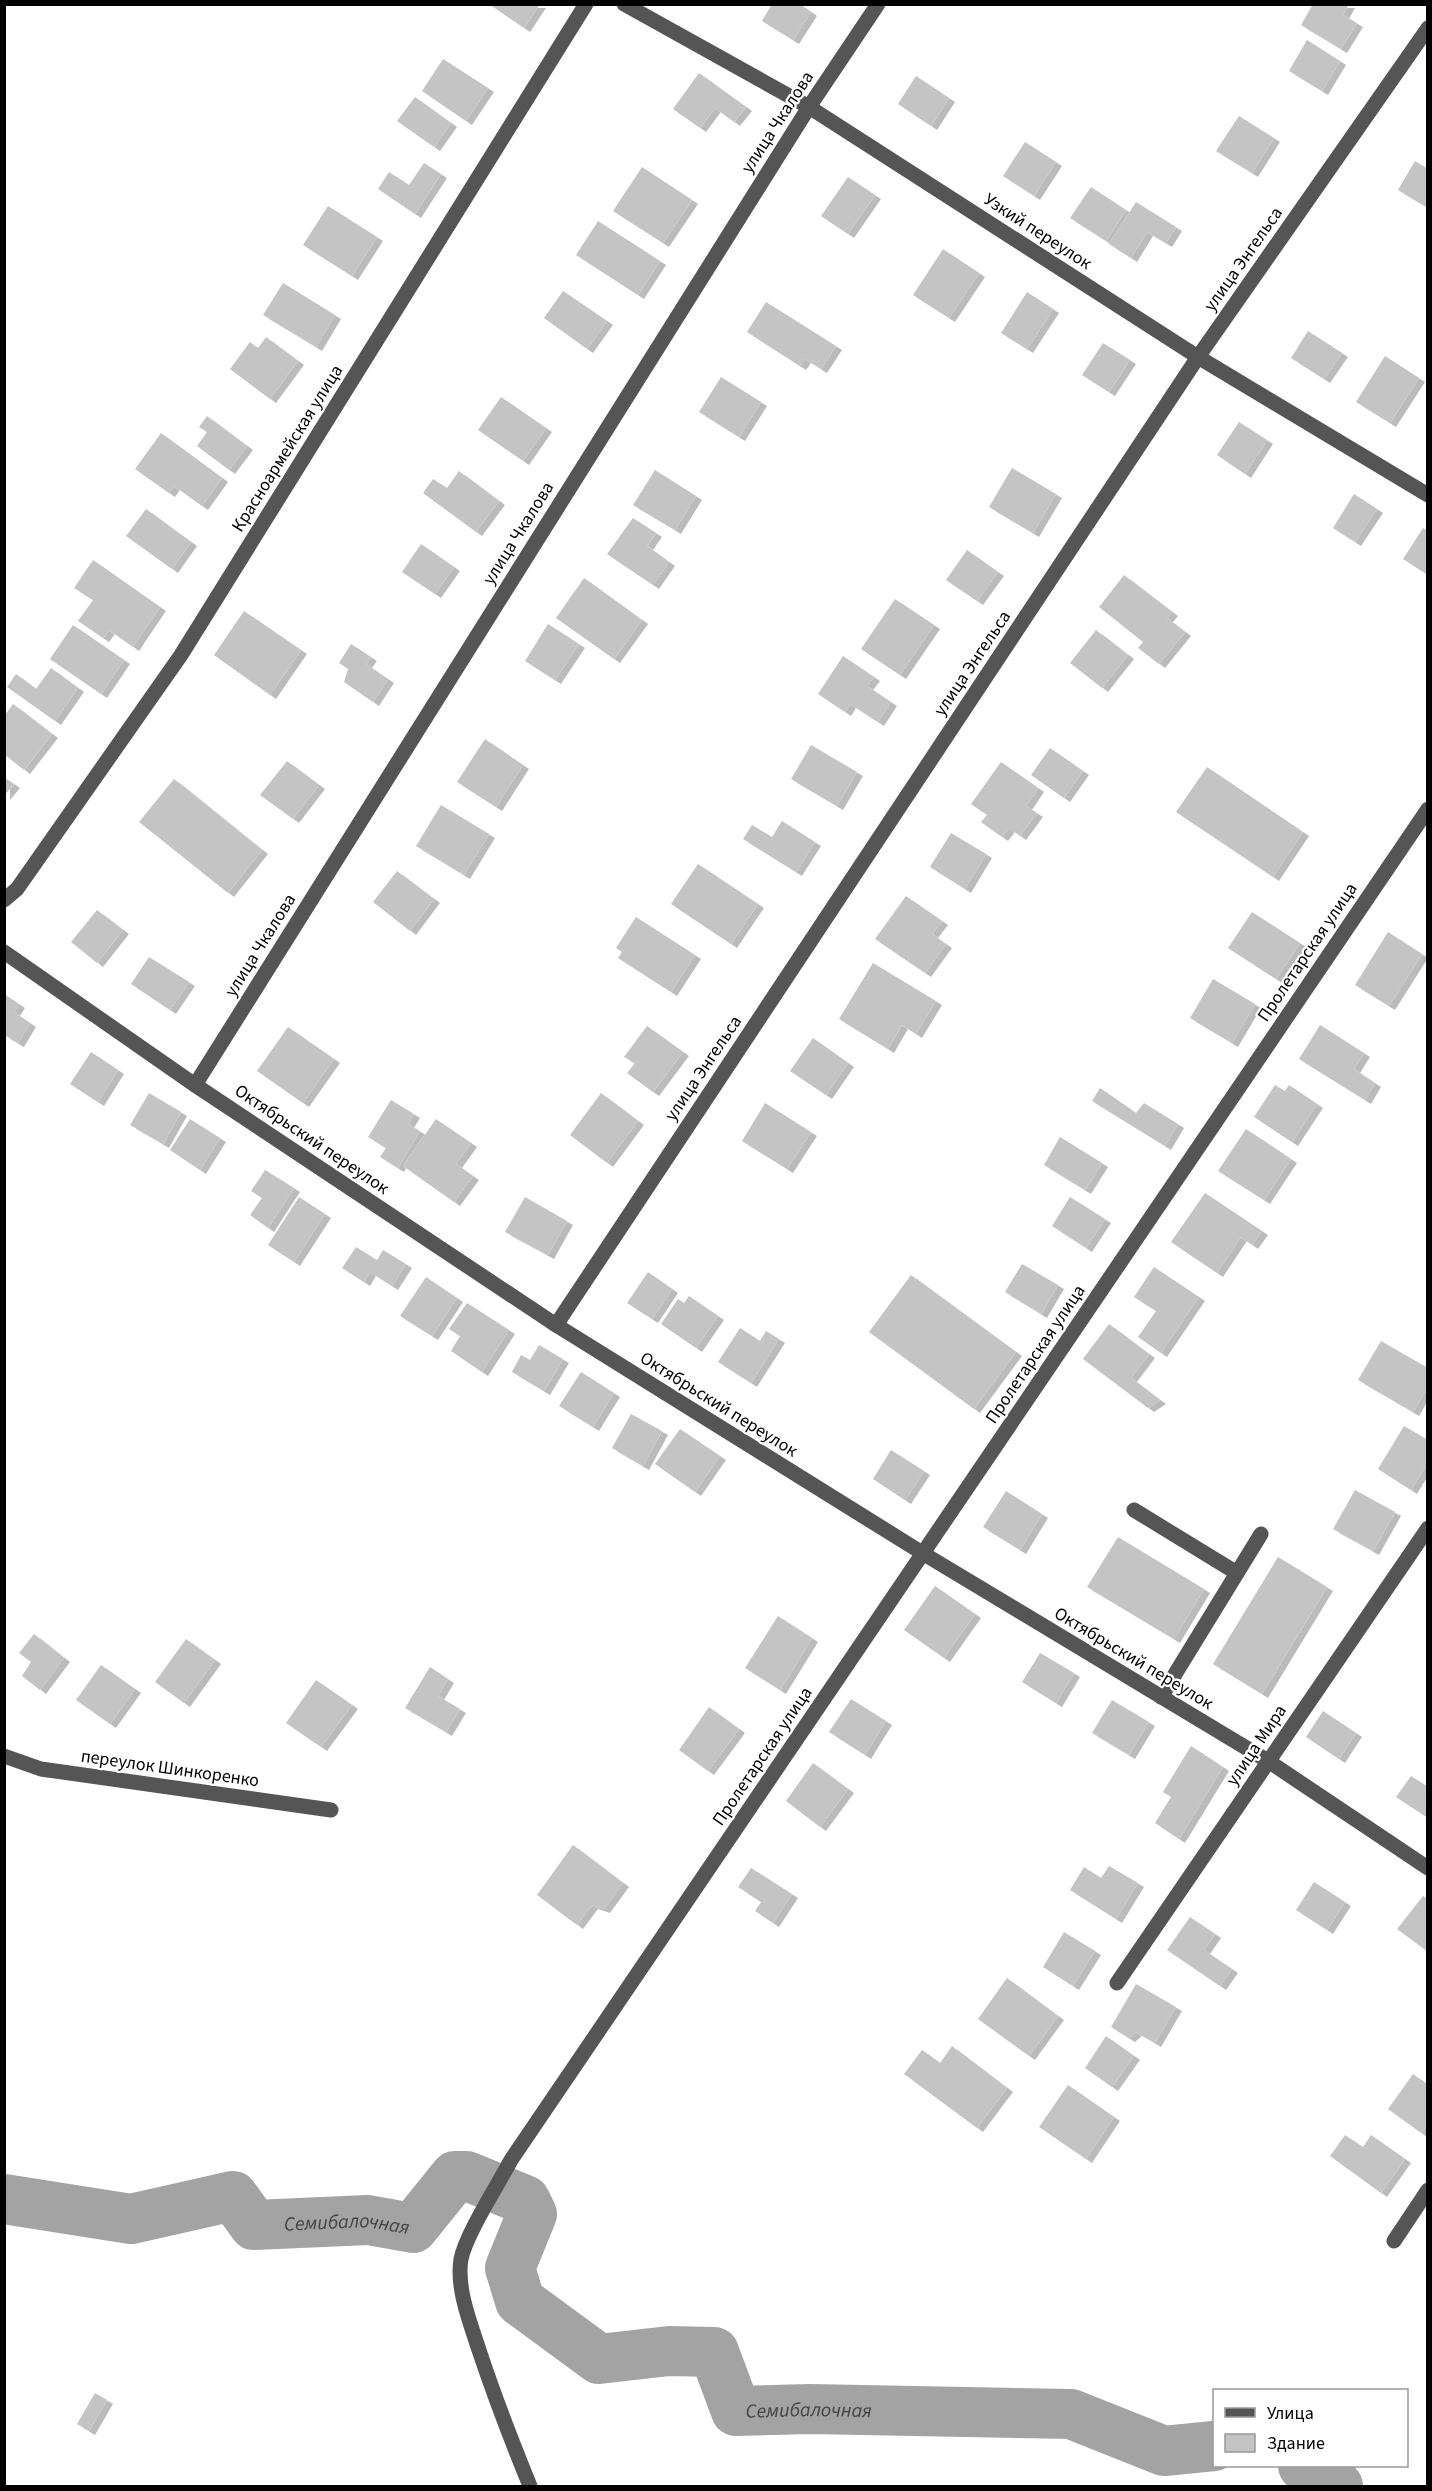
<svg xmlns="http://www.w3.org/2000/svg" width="1432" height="2491" viewBox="0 0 1432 2491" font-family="'Source Sans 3',sans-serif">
	<defs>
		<filter id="shadow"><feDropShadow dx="6" dy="4" stdDeviation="0" flood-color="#0004"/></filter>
	</defs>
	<rect width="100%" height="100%" fill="#fff"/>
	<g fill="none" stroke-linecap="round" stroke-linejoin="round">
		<g stroke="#a3a3a3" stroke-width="50">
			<path id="s1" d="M 4,2199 L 131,2219 L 233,2196 L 254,2225 L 368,2220 L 413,2228 L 455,2176 L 467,2176 L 525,2200 L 532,2214 L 510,2268 L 520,2301 L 599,2359 L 669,2351 L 714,2352 L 736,2411 L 810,2409 L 1071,2414 L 1164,2451 L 1214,2446"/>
			<path d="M 1303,2466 L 1338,2486"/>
		</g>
	</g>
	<g fill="#c4c4c4" filter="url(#shadow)">
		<path d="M 489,4 L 540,4 L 524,28 Z"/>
		<path d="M 772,4 L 800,4 L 811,12 L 793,40 L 762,21 Z"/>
		<path d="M 1313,4 L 1349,4 L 1343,15 L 1357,23 L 1341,49 L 1301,25 Z"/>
		<path d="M 1307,40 L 1340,61 L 1322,91 L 1289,71 Z"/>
		<path d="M 443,59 L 488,88 L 466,121 L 422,91 Z"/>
		<path d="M 699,73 L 746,107 L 734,122 L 715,108 L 700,128 L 673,109 Z"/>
		<path d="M 916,76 L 949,98 L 931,126 L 898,104 Z"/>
		<path d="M 415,97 L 451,123 L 434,147 L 397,121 Z"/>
		<path d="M 1239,116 L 1274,138 L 1252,173 L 1216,151 Z"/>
		<path d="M 1025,142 L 1056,162 L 1034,196 L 1003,176 Z"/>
		<path d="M 1415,161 L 1428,169 L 1428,208 L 1398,190 Z"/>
		<path d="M 424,163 L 441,174 L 415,214 L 378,189 L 389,172 L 409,185 Z"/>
		<path d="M 642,167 L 692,200 L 663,243 L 613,211 Z"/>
		<path d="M 848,177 L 875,195 L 848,234 L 821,216 Z"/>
		<path d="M 1091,187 L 1126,210 L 1106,241 L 1070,218 Z"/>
		<path d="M 1136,202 L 1176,227 L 1166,243 L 1147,232 L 1131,258 L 1109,244 Z"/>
		<path d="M 328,206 L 377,237 L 352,276 L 303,245 Z"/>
		<path d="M 598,221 L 660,261 L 638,295 L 576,255 Z"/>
		<path d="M 943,249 L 979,273 L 949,318 L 913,295 Z"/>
		<path d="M 283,283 L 335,315 L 316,347 L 263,315 Z"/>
		<path d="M 563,291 L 607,321 L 587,349 L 544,318 Z"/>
		<path d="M 1027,292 L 1053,309 L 1027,349 L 1001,333 Z"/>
		<path d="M 766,302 L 836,346 L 821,369 L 805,359 L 800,366 L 747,332 Z"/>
		<path d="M 1308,331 L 1342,353 L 1324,379 L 1291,358 Z"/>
		<path d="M 266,337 L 298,361 L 270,399 L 230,369 L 250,342 L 258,348 Z"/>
		<path d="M 1103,343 L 1130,360 L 1109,392 L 1082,375 Z"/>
		<path d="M 1385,356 L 1419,378 L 1390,423 L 1356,402 Z"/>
		<path d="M 721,377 L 761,402 L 739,437 L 699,412 Z"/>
		<path d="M 501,397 L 546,428 L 523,461 L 478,430 Z"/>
		<path d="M 207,416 L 247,446 L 229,470 L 197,446 L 207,432 L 199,427 Z"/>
		<path d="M 1239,422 L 1267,440 L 1245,474 L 1217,455 Z"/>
		<path d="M 161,433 L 222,478 L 202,506 L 174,486 L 169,493 L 135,469 Z"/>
		<path d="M 1012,468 L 1056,494 L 1033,533 L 989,507 Z"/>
		<path d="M 655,470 L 696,496 L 675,530 L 633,505 Z"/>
		<path d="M 459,471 L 499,501 L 476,532 L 423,493 L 433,479 L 447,488 Z"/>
		<path d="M 1354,494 L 1377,509 L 1355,542 L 1333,528 Z"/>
		<path d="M 146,509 L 191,542 L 172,569 L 126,536 Z"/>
		<path d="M 633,518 L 656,533 L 647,546 L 669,562 L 653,585 L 607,554 Z"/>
		<path d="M 1423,528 L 1428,531 L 1428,575 L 1403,559 Z"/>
		<path d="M 421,544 L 454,567 L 435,594 L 402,572 Z"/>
		<path d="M 967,550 L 998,572 L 977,601 L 946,580 Z"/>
		<path d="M 93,560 L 160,607 L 133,647 L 109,630 L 103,638 L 78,621 L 93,600 L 74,588 Z"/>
		<path d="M 1124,575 L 1172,612 L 1167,618 L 1185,632 L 1159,664 L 1138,648 L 1143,642 L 1099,607 Z"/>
		<path d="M 584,578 L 642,620 L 614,659 L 556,618 Z"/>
		<path d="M 895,599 L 934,625 L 900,675 L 861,649 Z"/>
		<path d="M 244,611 L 301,650 L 270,695 L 214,655 Z"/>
		<path d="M 548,624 L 579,644 L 555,680 L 525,661 Z"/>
		<path d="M 73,625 L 124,660 L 101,694 L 50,659 Z"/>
		<path d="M 1096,630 L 1128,655 L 1102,688 L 1070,663 Z"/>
		<path d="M 351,644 L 371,657 L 366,664 L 388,679 L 373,702 L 344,682 L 348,669 L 339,663 Z"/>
		<path d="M 843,656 L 874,677 L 867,686 L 891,702 L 878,722 L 850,704 L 845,712 L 818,694 Z"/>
		<path d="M 51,668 L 78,688 L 55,721 L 7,687 L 16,674 L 36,689 Z"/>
		<path d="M 13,704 L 52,734 L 24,770 L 5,755 L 5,715 Z"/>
		<path d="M 485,739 L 523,765 L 496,807 L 457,782 Z"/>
		<path d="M 811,745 L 857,772 L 837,806 L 791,779 Z"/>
		<path d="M 1050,748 L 1083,771 L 1064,798 L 1031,775 Z"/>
		<path d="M 287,761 L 319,785 L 293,819 L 260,795 Z"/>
		<path d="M 1001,762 L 1038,788 L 1026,806 L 1037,813 L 1020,836 L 1009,828 L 1002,837 L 981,822 L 987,815 L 971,804 Z"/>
		<path d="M 1207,767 L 1303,832 L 1273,877 L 1176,812 Z"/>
		<path d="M 4,777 L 14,784 L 4,796 Z"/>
		<path d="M 174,779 L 262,850 L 228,893 L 139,822 Z"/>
		<path d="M 441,805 L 489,834 L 464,875 L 416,846 Z"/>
		<path d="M 782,821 L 815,842 L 796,872 L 743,839 L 752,825 L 772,837 Z"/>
		<path d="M 951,833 L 986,854 L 965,889 L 930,867 Z"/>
		<path d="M 698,864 L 758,904 L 731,944 L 671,904 Z"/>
		<path d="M 397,871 L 434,899 L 410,931 L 373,902 Z"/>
		<path d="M 906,896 L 942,921 L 932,934 L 946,944 L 925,973 L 875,939 Z"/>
		<path d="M 97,910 L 123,930 L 97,963 L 71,942 Z"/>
		<path d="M 1252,912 L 1300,943 L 1276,979 L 1228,948 Z"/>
		<path d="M 636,917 L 695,955 L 671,992 L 618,958 L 622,952 L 616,948 Z"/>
		<path d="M 1388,932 L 1422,954 L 1389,1006 L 1355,985 Z"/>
		<path d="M 149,957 L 189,982 L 170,1010 L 131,984 Z"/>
		<path d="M 873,963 L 936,1001 L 916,1034 L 902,1025 L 888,1049 L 839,1019 Z"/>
		<path d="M 1213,979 L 1255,1004 L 1232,1043 L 1190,1018 Z"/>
		<path d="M 4,994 L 19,1004 L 14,1012 L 30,1023 L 18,1043 L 4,1035 Z"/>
		<path d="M 1320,1025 L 1364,1053 L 1354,1069 L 1375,1083 L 1365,1100 L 1299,1059 Z"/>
		<path d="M 647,1026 L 683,1052 L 653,1092 L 627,1073 L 635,1063 L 624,1057 Z"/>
		<path d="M 288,1027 L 334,1059 L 303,1103 L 257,1071 Z"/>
		<path d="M 813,1038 L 848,1063 L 826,1095 L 790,1071 Z"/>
		<path d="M 91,1052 L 118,1070 L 98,1102 L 70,1084 Z"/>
		<path d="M 1275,1085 L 1285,1091 L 1289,1085 L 1317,1104 L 1292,1142 L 1254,1117 Z"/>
		<path d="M 1100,1088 L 1136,1113 L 1144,1103 L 1178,1124 L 1165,1146 L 1092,1101 Z"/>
		<path d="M 149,1093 L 181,1112 L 163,1144 L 130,1125 Z"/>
		<path d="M 601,1093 L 638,1121 L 607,1163 L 570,1135 Z"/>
		<path d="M 391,1100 L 414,1114 L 408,1124 L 420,1131 L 398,1168 L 380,1157 L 386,1148 L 368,1137 Z"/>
		<path d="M 765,1103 L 811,1132 L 787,1169 L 742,1141 Z"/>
		<path d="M 190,1119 L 220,1138 L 200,1170 L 170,1150 Z"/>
		<path d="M 436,1119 L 471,1143 L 456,1164 L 473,1176 L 454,1202 L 403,1166 Z"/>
		<path d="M 1246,1129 L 1291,1159 L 1264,1200 L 1218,1171 Z"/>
		<path d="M 1060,1137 L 1102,1163 L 1085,1190 L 1044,1165 Z"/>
		<path d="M 265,1170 L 294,1188 L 268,1228 L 250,1215 L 262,1198 L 251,1191 Z"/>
		<path d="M 1205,1193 L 1262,1231 L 1252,1245 L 1241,1237 L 1217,1273 L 1171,1242 Z"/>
		<path d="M 299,1197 L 325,1214 L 294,1262 L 268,1245 Z"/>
		<path d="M 525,1197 L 567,1221 L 548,1255 L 505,1232 Z"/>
		<path d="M 1070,1197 L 1105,1219 L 1086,1248 L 1052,1226 Z"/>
		<path d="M 356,1247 L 377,1260 L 383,1250 L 406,1264 L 392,1286 L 370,1272 L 364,1282 L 342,1268 Z"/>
		<path d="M 1022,1264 L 1058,1285 L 1041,1314 L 1005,1292 Z"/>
		<path d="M 1154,1267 L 1199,1297 L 1161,1353 L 1138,1337 L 1156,1311 L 1134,1297 Z"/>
		<path d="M 648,1272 L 672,1289 L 652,1319 L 627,1303 Z"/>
		<path d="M 911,1275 L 1016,1352 L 974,1409 L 869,1332 Z"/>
		<path d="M 426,1277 L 457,1298 L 432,1336 L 400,1316 Z"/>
		<path d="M 689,1296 L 718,1316 L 696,1348 L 661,1324 L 678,1299 L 684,1303 Z"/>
		<path d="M 467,1303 L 509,1330 L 482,1372 L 451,1351 L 460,1336 L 449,1329 Z"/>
		<path d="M 1109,1324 L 1149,1354 L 1131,1378 L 1160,1400 L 1148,1408 L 1083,1359 Z"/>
		<path d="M 740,1328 L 760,1341 L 766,1331 L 779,1339 L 751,1383 L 718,1362 Z"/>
		<path d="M 1381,1341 L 1428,1368 L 1428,1386 L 1413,1412 L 1358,1380 Z"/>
		<path d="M 539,1345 L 563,1359 L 544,1391 L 512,1372 L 521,1355 L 530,1360 Z"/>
		<path d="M 581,1372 L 614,1393 L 593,1427 L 559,1406 Z"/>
		<path d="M 631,1414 L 662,1431 L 643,1466 L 612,1448 Z"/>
		<path d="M 1404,1426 L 1428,1440 L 1428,1462 L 1411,1490 L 1378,1469 Z"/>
		<path d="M 680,1429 L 720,1456 L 695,1492 L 655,1464 Z"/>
		<path d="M 891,1450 L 924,1471 L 905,1500 L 873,1479 Z"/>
		<path d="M 1355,1490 L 1395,1512 L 1373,1551 L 1333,1529 Z"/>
		<path d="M 1006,1491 L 1042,1514 L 1020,1550 L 983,1527 Z"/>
		<path d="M 1118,1537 L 1204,1589 L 1174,1639 L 1087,1587 Z"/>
		<path d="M 1278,1557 L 1327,1587 L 1262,1694 L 1213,1664 Z"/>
		<path d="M 935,1586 L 975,1614 L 944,1658 L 904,1630 Z"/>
		<path d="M 778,1616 L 812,1638 L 780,1690 L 745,1668 Z"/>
		<path d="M 34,1634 L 64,1658 L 40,1690 L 22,1676 L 31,1662 L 19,1653 Z"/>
		<path d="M 186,1639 L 215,1660 L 184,1703 L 155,1682 Z"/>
		<path d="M 1040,1653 L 1074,1673 L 1056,1703 L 1022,1682 Z"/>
		<path d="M 101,1665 L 135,1689 L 110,1724 L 76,1700 Z"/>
		<path d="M 430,1667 L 448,1679 L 438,1696 L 460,1709 L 446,1732 L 405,1708 Z"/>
		<path d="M 316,1680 L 352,1705 L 321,1747 L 286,1723 Z"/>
		<path d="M 851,1699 L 886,1721 L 865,1755 L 829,1732 Z"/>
		<path d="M 1112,1700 L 1149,1722 L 1129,1755 L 1092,1733 Z"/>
		<path d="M 709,1707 L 739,1729 L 708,1771 L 679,1750 Z"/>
		<path d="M 1323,1711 L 1356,1733 L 1339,1759 L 1306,1737 Z"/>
		<path d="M 1191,1746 L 1223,1767 L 1179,1839 L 1155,1823 L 1171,1797 L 1163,1792 Z"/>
		<path d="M 813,1763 L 848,1789 L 820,1827 L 786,1801 Z"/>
		<path d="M 1411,1776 L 1428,1787 L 1428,1818 L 1396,1797 Z"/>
		<path d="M 573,1845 L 623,1883 L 604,1909 L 592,1905 L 577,1925 L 537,1895 Z"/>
		<path d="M 1109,1866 L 1138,1883 L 1116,1919 L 1070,1890 L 1084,1867 L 1101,1878 Z"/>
		<path d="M 751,1868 L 792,1894 L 773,1923 L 755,1911 L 761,1902 L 738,1887 Z"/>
		<path d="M 1314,1882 L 1345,1902 L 1327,1930 L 1296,1910 Z"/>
		<path d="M 1423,1896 L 1428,1899 L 1428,1952 L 1397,1929 Z"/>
		<path d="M 1190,1917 L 1215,1934 L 1204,1950 L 1232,1969 L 1220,1986 L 1167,1950 Z"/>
		<path d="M 1064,1932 L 1095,1951 L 1073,1986 L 1043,1967 Z"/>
		<path d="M 1007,1978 L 1058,2016 L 1029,2056 L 978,2019 Z"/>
		<path d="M 1136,1984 L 1176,2007 L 1155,2043 L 1136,2032 L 1129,2038 L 1111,2027 Z"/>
		<path d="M 1106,2036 L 1134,2056 L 1112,2087 L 1085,2068 Z"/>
		<path d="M 952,2046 L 1007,2088 L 977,2128 L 904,2074 L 922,2050 L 940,2063 Z"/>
		<path d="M 1413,2074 L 1428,2085 L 1428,2124 L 1421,2133 L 1388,2109 Z"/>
		<path d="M 1068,2085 L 1114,2117 L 1086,2159 L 1039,2127 Z"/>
		<path d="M 1345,2135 L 1363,2147 L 1371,2135 L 1405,2159 L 1381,2193 L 1330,2156 Z"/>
		<path d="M 95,2393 L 107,2400 L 89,2431 L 77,2424 Z"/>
	</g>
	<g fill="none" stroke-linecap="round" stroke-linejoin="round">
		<g stroke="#555" stroke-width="15">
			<path d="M 624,4 L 809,107 L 1198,357 L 1428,495"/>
			<path d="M 4,900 L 17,889 L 181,655 L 586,4"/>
			<path d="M 4,952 L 195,1085 L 556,1325 L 924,1554 L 1268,1761 L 1428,1868"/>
			<path d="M 195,1085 L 809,107 L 878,4"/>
			<path d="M 556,1325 L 1198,357 L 1428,28"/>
			<path d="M 1134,1510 L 1237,1573"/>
			<path d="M 1161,1697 L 1261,1534"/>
			<path d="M 4,1756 L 41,1769 L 331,1810"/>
			<path d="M 1117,1983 L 1428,1528"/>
			<path d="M 1394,2241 L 1428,2190"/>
			<path d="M 530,2486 C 512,2442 495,2398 480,2353 C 471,2325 456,2289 461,2259 C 466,2234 498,2185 511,2160 L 1428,809"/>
		</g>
	</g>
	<g text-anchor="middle" stroke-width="4.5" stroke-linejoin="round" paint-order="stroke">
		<g font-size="18" fill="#000" stroke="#fff">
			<text transform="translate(777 122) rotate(-57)" y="6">улица Чкалова</text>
			<text transform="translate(1038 231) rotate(33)" y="6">Узкий переулок</text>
			<text transform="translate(1243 259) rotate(-55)" y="6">улица Энгельса</text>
			<text transform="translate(287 448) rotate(-58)" y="6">Красноармейская улица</text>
			<text transform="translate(518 533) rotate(-58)" y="6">улица Чкалова</text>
			<text transform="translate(972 663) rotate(-56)" y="6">улица Энгельса</text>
			<text transform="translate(260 945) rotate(-58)" y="6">улица Чкалова</text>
			<text transform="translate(1307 952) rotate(-56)" y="6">Пролетарская улица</text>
			<text transform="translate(703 1068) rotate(-56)" y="6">улица Энгельса</text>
			<text transform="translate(312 1139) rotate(34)" y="6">Октябрьский переулок</text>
			<text transform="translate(1035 1354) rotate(-56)" y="6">Пролетарская улица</text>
			<text transform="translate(719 1404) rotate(32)" y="6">Октябрьский переулок</text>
			<text transform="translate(1134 1658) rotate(31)" y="6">Октябрьский переулок</text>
			<text transform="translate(1256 1745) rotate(-56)" y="6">улица Мира</text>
			<text transform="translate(762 1756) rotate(-56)" y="6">Пролетарская улица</text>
			<text transform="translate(170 1768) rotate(8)" y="6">переулок Шинкоренко</text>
		</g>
		<g font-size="20" font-style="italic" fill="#444" stroke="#fff">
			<text dy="7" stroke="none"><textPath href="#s1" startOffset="362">Семибалочная</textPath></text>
			<text dy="7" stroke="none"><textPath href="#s1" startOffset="1028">Семибалочная</textPath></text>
		</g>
	</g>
	<rect width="1432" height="2491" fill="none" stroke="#000000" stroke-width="12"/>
	<rect x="1213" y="2389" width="195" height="78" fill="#ffffff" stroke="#999999" stroke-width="1.5"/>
	<rect x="1225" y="2408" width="30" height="9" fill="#555555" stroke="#999999" stroke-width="1.5"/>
	<text x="1267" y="2419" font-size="18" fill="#000000">Улица</text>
	<rect x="1225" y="2434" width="30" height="18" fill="#c4c4c4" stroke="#999999" stroke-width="1.5"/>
	<text x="1267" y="2449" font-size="18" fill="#000000">Здание</text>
</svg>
